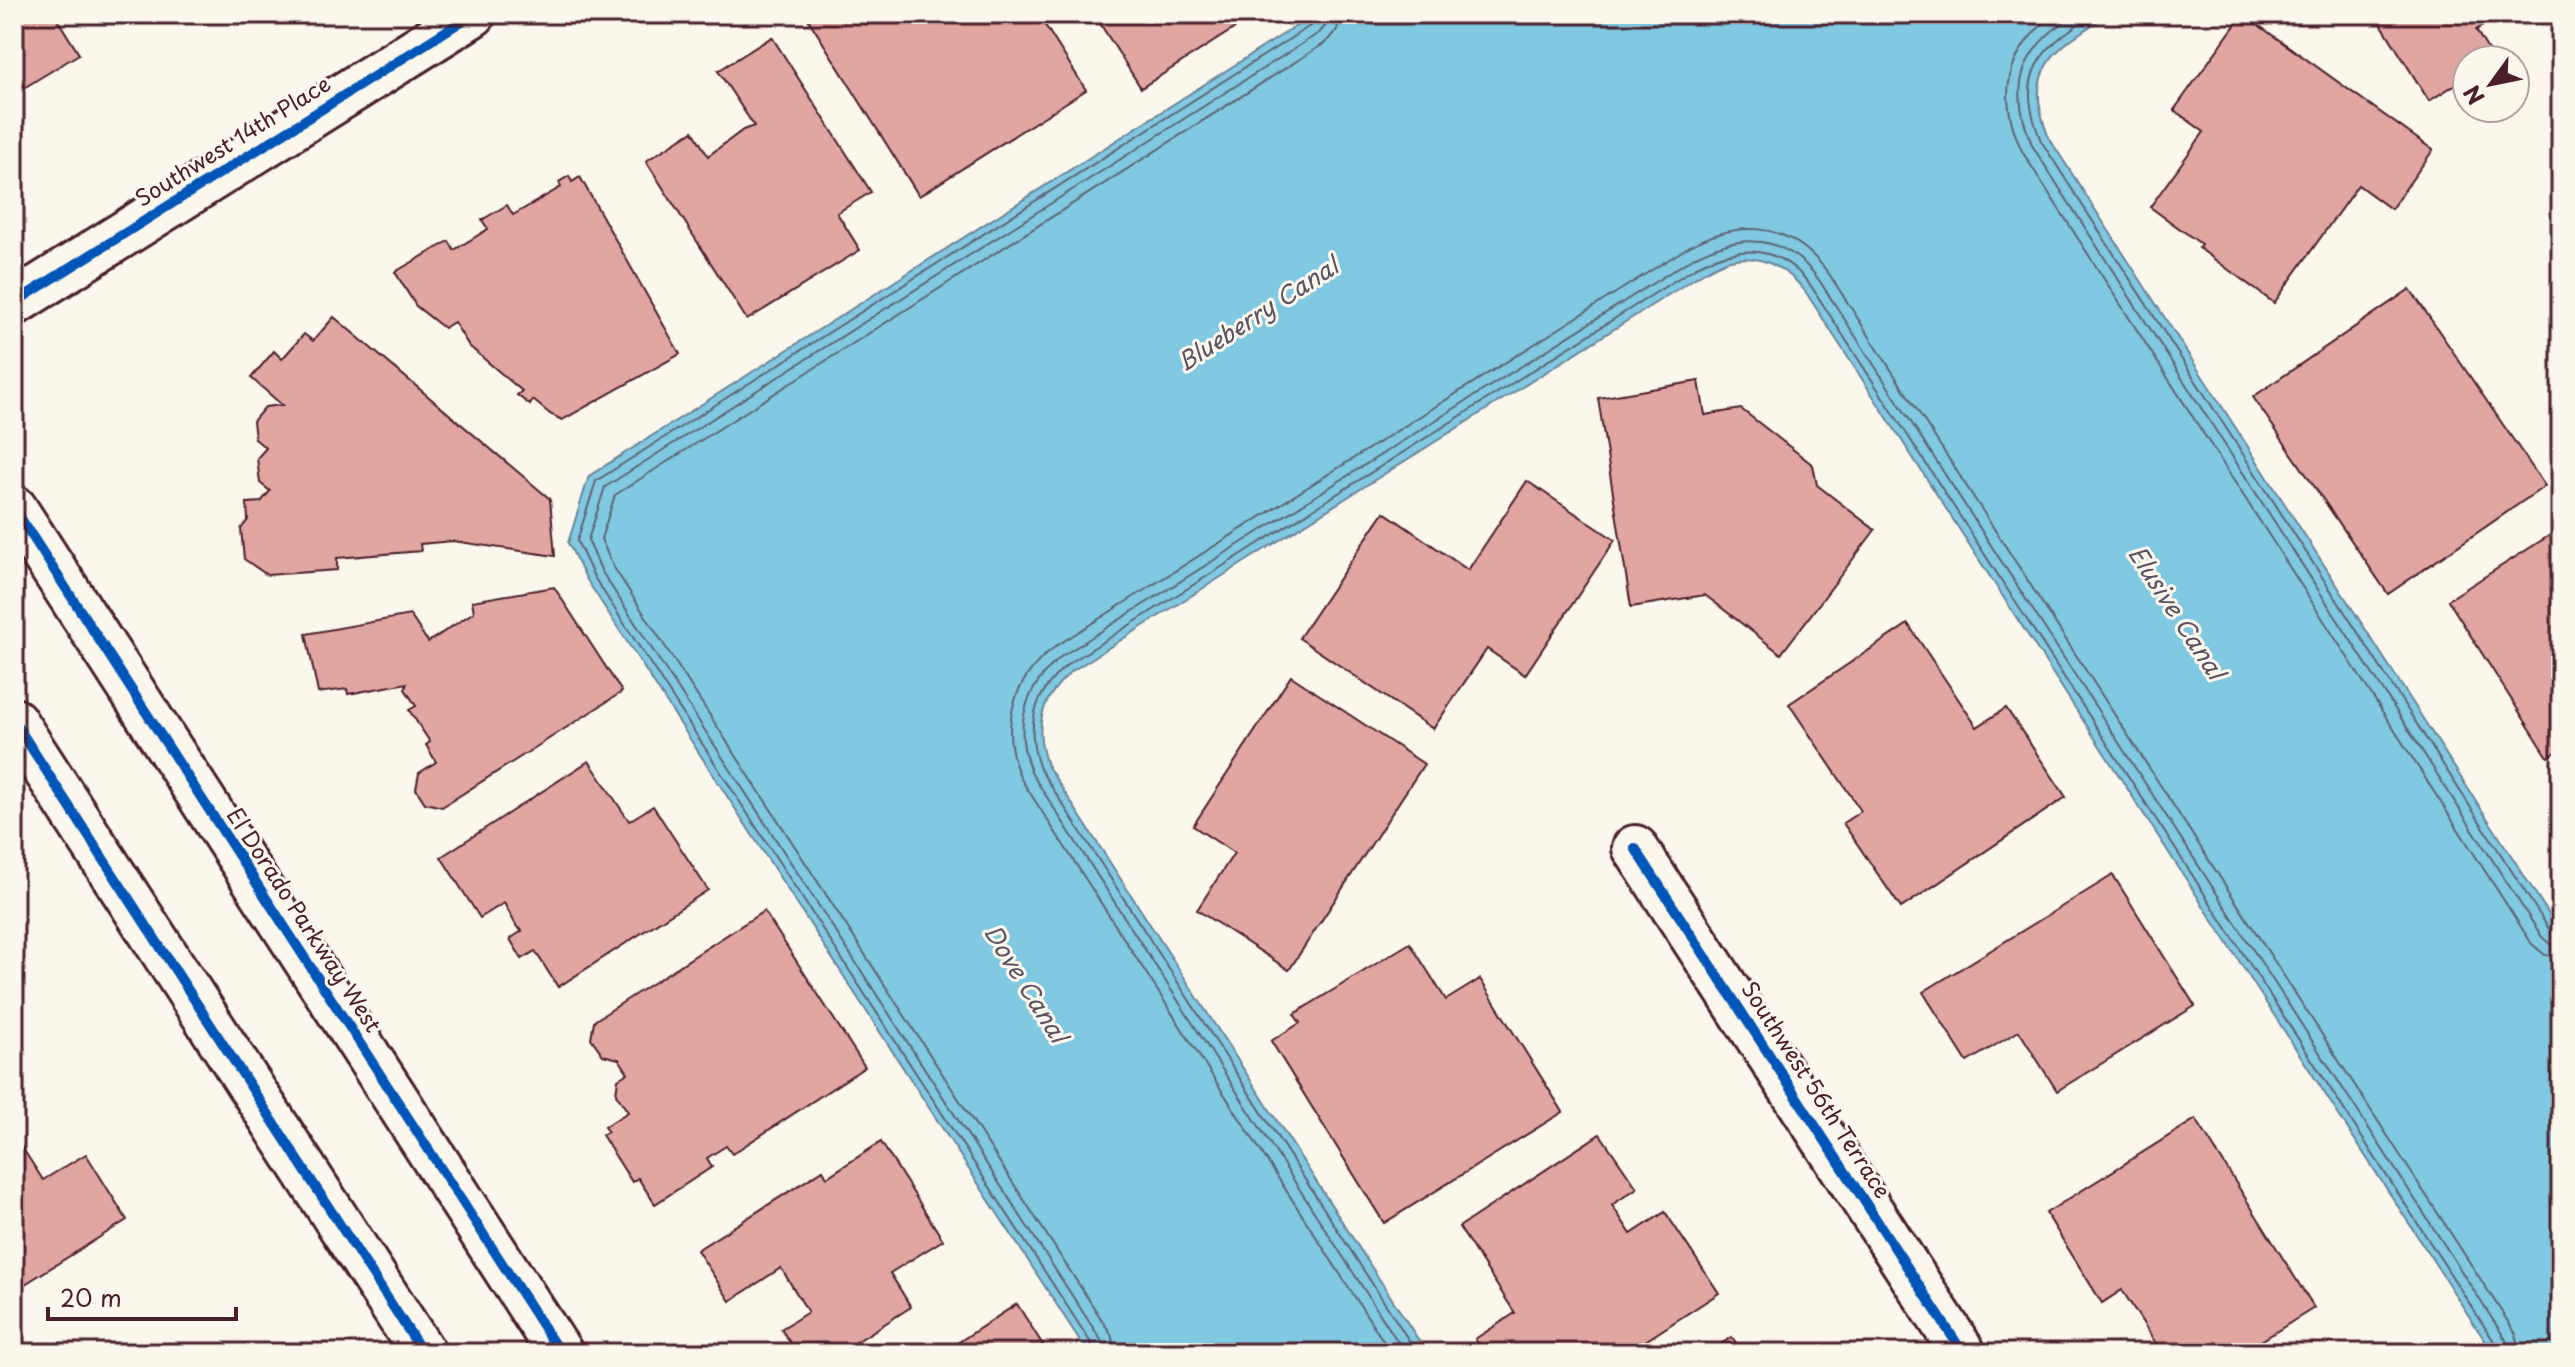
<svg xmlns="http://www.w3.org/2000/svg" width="2575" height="1367" viewBox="0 0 2575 1367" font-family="'Playpen Sans',sans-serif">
	<rect width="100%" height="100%" fill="#fbf7ec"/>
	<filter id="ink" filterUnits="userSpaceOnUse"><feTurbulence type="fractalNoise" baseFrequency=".0125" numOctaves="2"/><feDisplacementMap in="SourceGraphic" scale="16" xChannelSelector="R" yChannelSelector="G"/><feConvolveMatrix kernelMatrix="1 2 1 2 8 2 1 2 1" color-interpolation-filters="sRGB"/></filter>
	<g filter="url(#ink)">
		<path fill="#81c9e2" stroke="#6b8599" stroke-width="2" d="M 1315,14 L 2109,14 C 2054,49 2021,68 2049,138 L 2561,933 L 2561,1353 L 2493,1353 L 1805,291 C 1787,268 1760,253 1730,260 C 1722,262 1713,267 1706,271 L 1072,671 C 1041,698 1033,726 1047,765 L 1427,1353 L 1088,1353 L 587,580 L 568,543 L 589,476 Z"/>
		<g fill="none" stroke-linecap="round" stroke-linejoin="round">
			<g stroke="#606374" stroke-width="2">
				<path d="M 2054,14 C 2005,53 1996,96 2023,153 L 2532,944 L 2545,955 L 2561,958"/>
				<path d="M 2075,14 C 2020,49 2007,87 2033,147 L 2542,937 L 2550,944 L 2561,946"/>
				<path d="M 2094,14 C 2038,49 2014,74 2041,141 L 2551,932 L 2561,936"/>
				<path d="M 1094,1353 L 1093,1346 L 594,577 L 577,541 L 596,481 L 1313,24 L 1318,14"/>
				<path d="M 1104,1353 L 1101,1340 L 602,572 L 588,540 L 605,487 L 1319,33 L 1326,25 L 1328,14"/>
				<path d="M 1116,1353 L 1111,1334 L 613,566 L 601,539 L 615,495 L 1325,43 L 1337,30 L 1340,14"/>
				<path d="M 1391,1353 L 1021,779 C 998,728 1012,679 1056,646 L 1690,246 C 1743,218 1792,223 1829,274 L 2516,1334 L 2521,1353"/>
				<path d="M 1405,1353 L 1032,774 C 1012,727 1024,688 1062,656 L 1696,256 C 1744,232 1786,235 1819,280 L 2506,1340 L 2509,1353"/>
				<path d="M 1417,1353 L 1040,769 C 1024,726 1034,693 1068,664 L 1701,264 C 1744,244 1781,246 1811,286 L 2497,1346 L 2499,1353"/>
			</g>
		</g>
		<g fill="#e1a6a1" stroke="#4a1f2b" stroke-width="2">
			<path d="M 14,14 L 54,14 L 79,54 L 14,94 Z"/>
			<path d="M 805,14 L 1038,14 L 1086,90 L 919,196 Z"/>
			<path d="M 1094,14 L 1257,14 L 1141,88 Z"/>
			<path d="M 2243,14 L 2433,150 L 2391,209 L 2358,185 L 2274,303 L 2199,248 L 2201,244 L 2150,207 L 2204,132 L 2174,110 Z"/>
			<path d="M 2375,14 L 2503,14 L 2476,30 L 2494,60 L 2467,60 L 2467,77 L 2429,101 Z"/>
			<path d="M 772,37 L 871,192 L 837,213 L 860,250 L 747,320 L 646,161 L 693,131 L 708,156 L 743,130 L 754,126 L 718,71 Z"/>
			<path d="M 569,176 L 572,182 L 580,177 L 680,354 L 562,420 L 550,414 L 533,400 L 530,405 L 517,395 L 522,391 L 469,346 L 454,322 L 444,328 L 416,306 L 395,272 L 449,241 L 454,250 L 488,229 L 482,220 L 507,205 L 513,215 L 561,187 L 559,182 Z"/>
			<path d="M 2410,289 L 2545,486 L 2388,594 L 2253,397 Z"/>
			<path d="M 334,317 L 550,499 L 555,556 L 453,541 L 420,544 L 421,551 L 337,558 L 337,570 L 267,575 L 244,559 L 241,529 L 248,520 L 247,503 L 261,502 L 270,491 L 260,483 L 257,458 L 266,448 L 255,439 L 253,421 L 265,407 L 282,405 L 251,378 L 274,351 L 282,359 L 304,334 L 313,341 Z"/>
			<path d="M 1699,381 L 1705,415 L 1741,409 L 1813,465 L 1817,485 L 1875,530 L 1781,654 L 1705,595 L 1631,607 L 1598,398 Z"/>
			<path d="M 1527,481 L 1615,540 L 1525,675 L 1487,649 L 1433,729 L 1299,638 L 1384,512 L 1468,570 Z"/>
			<path d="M 2561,528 L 2561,749 L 2548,757 L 2448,600 Z"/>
			<path d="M 554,587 L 622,692 L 442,807 L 425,803 L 416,789 L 419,773 L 436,762 L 426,745 L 430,742 L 409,710 L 416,706 L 405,689 L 407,683 L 348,694 L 347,689 L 318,693 L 306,634 L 410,615 L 428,642 L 474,612 L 472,601 Z"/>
			<path d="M 1908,624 L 1977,727 L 2006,708 L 2066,797 L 1901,908 L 1843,823 L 1861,811 L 1789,704 Z"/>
			<path d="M 1291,676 L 1424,764 L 1289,970 L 1197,910 L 1234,853 L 1193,826 Z"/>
			<path d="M 589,761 L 629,821 L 653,806 L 708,890 L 558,987 L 535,951 L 522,959 L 510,939 L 522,931 L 517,927 L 504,903 L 480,918 L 441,857 Z"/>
			<path d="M 2113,875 L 2195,1006 L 2057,1091 L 2019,1031 L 1967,1062 L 1923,992 Z"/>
			<path d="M 764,911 L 865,1067 L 732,1154 L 726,1146 L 707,1158 L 712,1167 L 655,1204 L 638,1178 L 632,1182 L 602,1135 L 608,1132 L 604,1127 L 628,1112 L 616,1094 L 618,1079 L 628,1073 L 619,1059 L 603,1055 L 591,1038 L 594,1021 Z"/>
			<path d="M 1410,943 L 1446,1000 L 1480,979 L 1563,1112 L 1384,1223 L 1271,1041 L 1300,1023 L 1294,1014 Z"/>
			<path d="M 2196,1119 L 2314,1308 L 2242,1353 L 2162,1353 L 2122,1290 L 2102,1303 L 2046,1213 Z"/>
			<path d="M 1600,1134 L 1637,1188 L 1612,1205 L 1631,1234 L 1665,1212 L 1719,1293 L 1627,1353 L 1484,1353 L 1475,1339 L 1515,1313 L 1459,1227 Z"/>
			<path d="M 14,1135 L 43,1180 L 86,1154 L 127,1220 L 14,1291 Z"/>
			<path d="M 881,1142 L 943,1240 L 890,1273 L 911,1307 L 839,1353 L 797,1353 L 781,1329 L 808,1312 L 781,1268 L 730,1301 L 697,1250 L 823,1170 L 827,1177 Z"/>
			<path d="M 1017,1304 L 1048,1353 L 942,1353 Z"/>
			<path d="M 1732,1337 L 1743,1353 L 1706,1353 Z"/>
		</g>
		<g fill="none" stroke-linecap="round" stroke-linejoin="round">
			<g stroke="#4a1f2b" stroke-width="50">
				<g id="minor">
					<path d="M 14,303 L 473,14"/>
					<path d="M 14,508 L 560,1353"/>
					<path d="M 14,721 L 423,1353"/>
					<path d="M 1635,848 L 1963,1353"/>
				</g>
			</g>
			<use href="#minor" stroke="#fbf7ec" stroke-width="44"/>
			<g stroke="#fbf7ec" stroke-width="15">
				<g id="cycleway">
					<path d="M 14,303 L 473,14"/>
					<path d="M 14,508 L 560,1353"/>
					<path d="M 14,721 L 423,1353"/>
					<path d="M 1635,848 L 1963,1353"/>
				</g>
			</g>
			<use href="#cycleway" stroke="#0057b8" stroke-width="10"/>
		</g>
	</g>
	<g text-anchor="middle" stroke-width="6" stroke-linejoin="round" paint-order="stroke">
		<g font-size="22" fill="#4a1f2b" stroke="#fbf7ec">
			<text transform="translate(233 141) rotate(-32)" y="8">Southwest 14th Place</text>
			<text transform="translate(304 920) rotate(57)" y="8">El Dorado Parkway West</text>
			<text transform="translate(1816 1090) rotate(57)" y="8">Southwest 56th Terrace</text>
		</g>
		<g font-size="24" font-style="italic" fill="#5a5262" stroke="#fbf7ec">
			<text transform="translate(1258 315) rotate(-33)" y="8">Blueberry Canal</text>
			<text transform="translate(2176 613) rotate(57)" y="8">Elusive Canal</text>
			<text transform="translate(1025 984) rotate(58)" y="8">Dove Canal</text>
		</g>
	</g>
	<rect width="2575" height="1367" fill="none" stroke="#fbf7ec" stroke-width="48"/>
	<rect x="24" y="24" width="2527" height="1319" fill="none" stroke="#4a1f2b" stroke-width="3" filter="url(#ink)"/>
	<g transform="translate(2491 84) rotate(237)"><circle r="38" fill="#fbf7ec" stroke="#b4a19f" stroke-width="2"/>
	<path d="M0-6L14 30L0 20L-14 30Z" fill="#4a1f2b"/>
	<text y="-12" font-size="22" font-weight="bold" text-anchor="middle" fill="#4a1f2b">N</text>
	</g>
	<path d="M48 1307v12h188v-12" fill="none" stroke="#4a1f2b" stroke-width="4"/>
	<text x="60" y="1307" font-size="24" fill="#4a1f2b" stroke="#fbf7ec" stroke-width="6" paint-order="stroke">20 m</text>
</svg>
